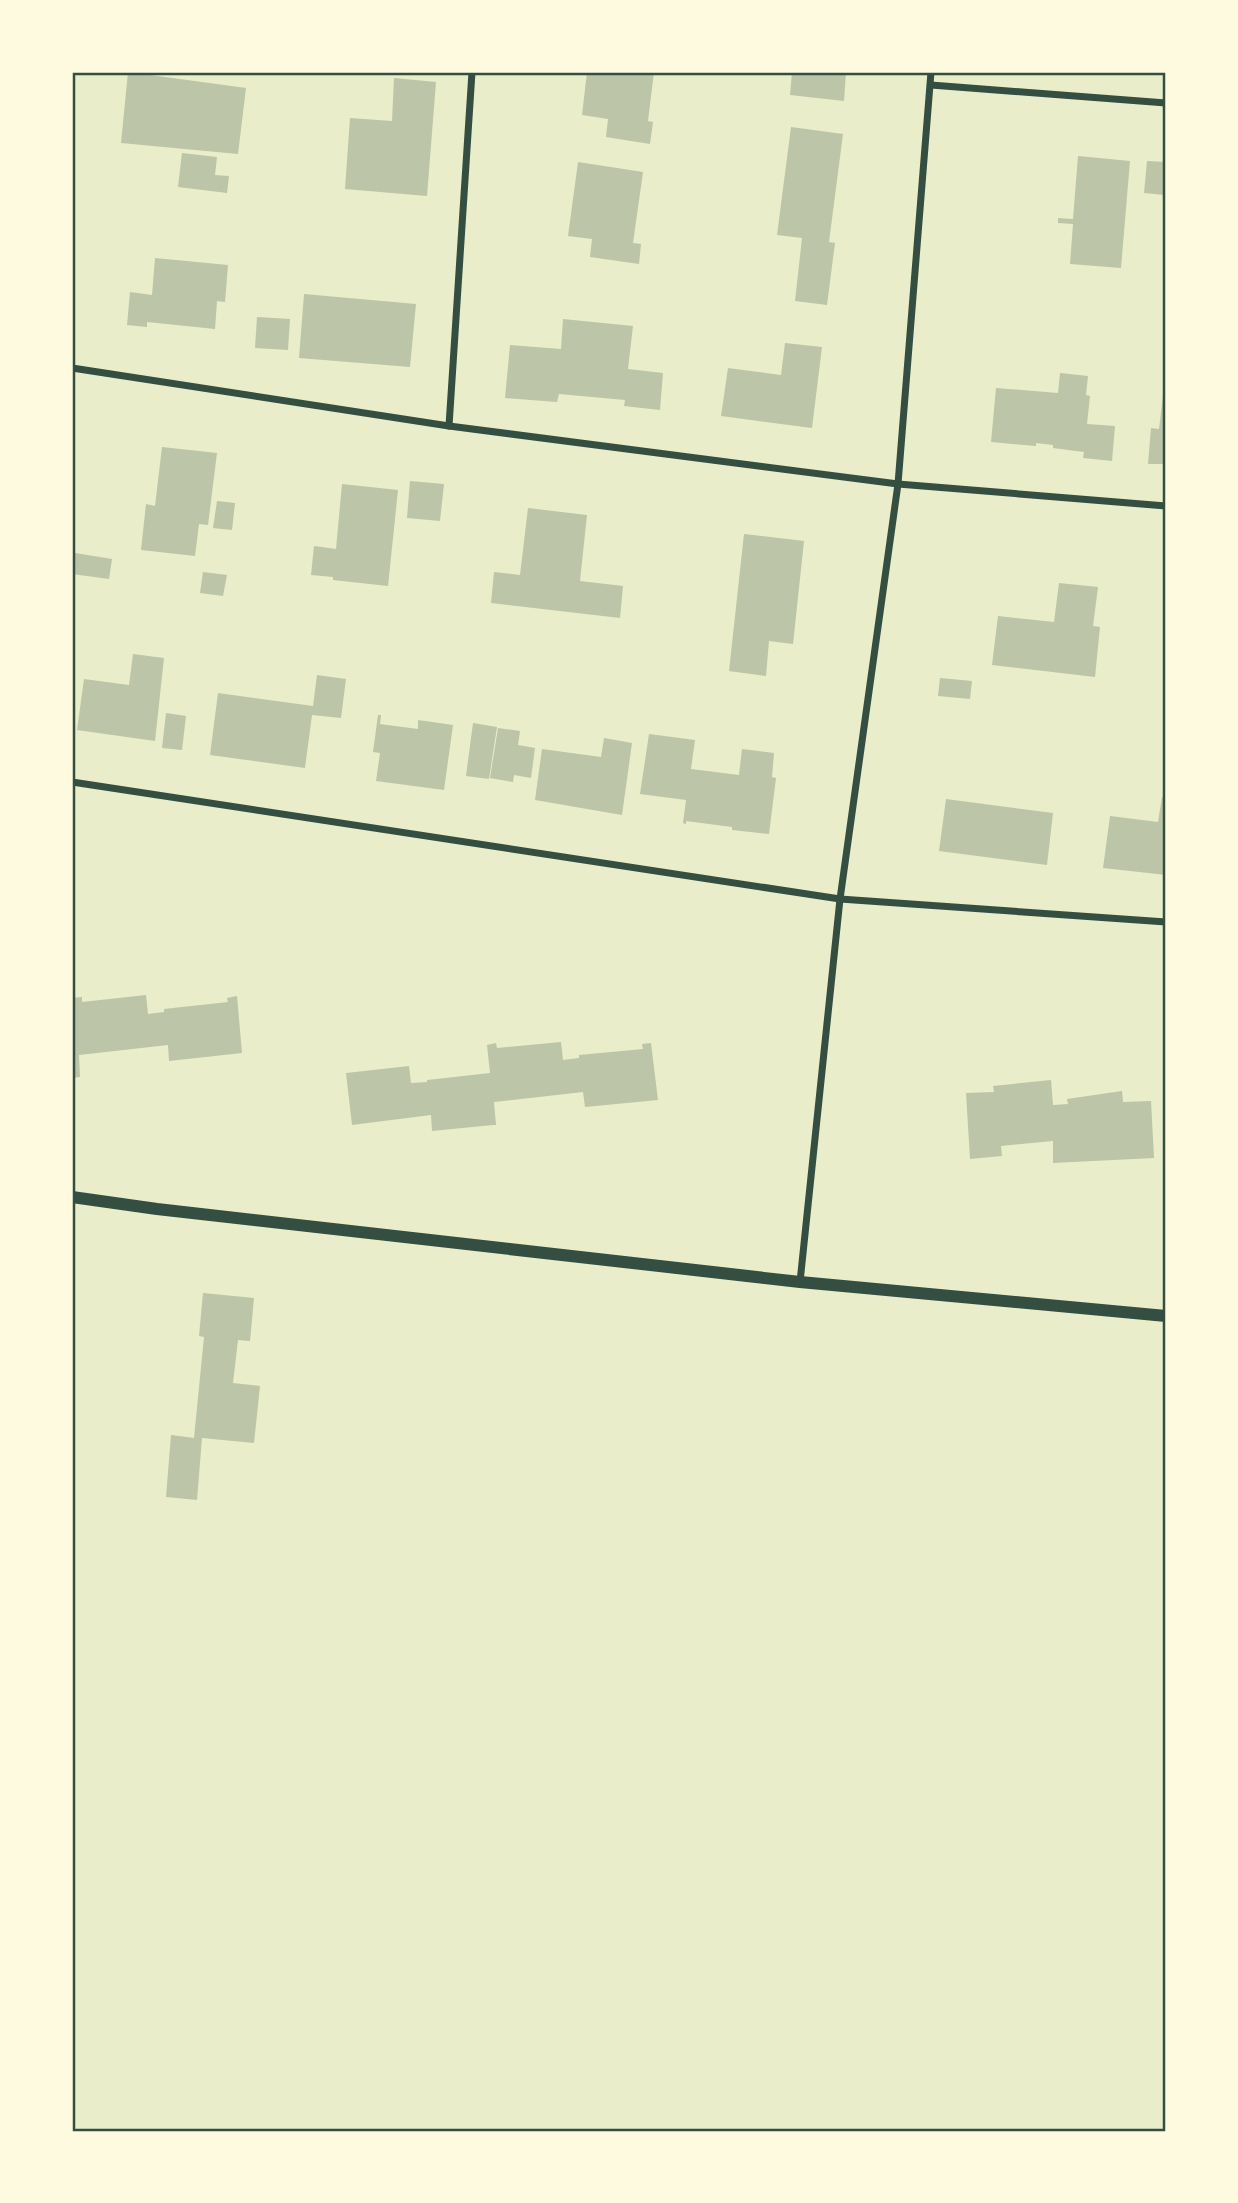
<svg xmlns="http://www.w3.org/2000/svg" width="1238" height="2203" viewBox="0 0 1238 2203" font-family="'Fira Sans',sans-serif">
	<rect width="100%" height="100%" fill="#e9edc9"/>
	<g fill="#bcc5a7">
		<path d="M 128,72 L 246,88 L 238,154 L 121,143 Z"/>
		<path d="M 587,72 L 654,72 L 648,121 L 653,122 L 650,144 L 606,137 L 608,119 L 582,115 Z"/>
		<path d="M 792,72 L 846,72 L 844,101 L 790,95 Z"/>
		<path d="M 394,78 L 436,82 L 427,196 L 345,189 L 350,118 L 392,121 Z"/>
		<path d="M 791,127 L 843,134 L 829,242 L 835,243 L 827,305 L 795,301 L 802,238 L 777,235 Z"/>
		<path d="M 182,153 L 217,157 L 215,175 L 229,176 L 227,193 L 178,187 Z"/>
		<path d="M 1078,156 L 1130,161 L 1121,268 L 1070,264 L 1073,224 L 1058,223 L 1058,218 L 1073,219 Z"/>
		<path d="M 1147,161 L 1166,162 L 1164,195 L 1144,193 Z"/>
		<path d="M 578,162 L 643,172 L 633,243 L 641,244 L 639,264 L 590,257 L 592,239 L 568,236 Z"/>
		<path d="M 155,258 L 228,265 L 225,302 L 217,301 L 215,329 L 147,322 L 147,327 L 127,325 L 130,292 L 152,295 Z"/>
		<path d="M 304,294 L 416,304 L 410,367 L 299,358 Z"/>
		<path d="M 257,317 L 290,319 L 288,350 L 255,348 Z"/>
		<path d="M 563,319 L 633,326 L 628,369 L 663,373 L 660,410 L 624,406 L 625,400 L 559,394 L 557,402 L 505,398 L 510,345 L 561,349 Z"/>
		<path d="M 785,343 L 822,347 L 812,428 L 721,416 L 728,368 L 781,375 Z"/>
		<path d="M 1060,373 L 1088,376 L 1086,395 L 1090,396 L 1087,424 L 1115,426 L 1112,461 L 1083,458 L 1084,452 L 1053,448 L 1053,445 L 1036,443 L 1036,446 L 991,442 L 996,388 L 1058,393 Z"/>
		<path d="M 1164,387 L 1166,387 L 1166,464 L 1148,464 L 1151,428 L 1159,429 Z"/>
		<path d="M 162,447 L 217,453 L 208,525 L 199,524 L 195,556 L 141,550 L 146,504 L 155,506 Z"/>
		<path d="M 410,481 L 444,484 L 440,521 L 407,518 Z"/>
		<path d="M 342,484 L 398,490 L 388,586 L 333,580 L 333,577 L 311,575 L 314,546 L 336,549 Z"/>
		<path d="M 217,501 L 235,503 L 232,530 L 213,528 Z"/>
		<path d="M 528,508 L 587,515 L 580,581 L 623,586 L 620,618 L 491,603 L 494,572 L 520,575 Z"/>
		<path d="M 744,534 L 804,541 L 793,644 L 769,641 L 766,676 L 729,671 Z"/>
		<path d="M 75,553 L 112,559 L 109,579 L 72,574 Z"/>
		<path d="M 203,572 L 227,575 L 223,596 L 200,593 Z"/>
		<path d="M 1059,583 L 1098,587 L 1093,626 L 1100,627 L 1095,677 L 992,665 L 998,616 L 1054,622 Z"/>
		<path d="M 133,654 L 164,658 L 155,741 L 77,730 L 84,679 L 129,685 Z"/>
		<path d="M 317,675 L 346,679 L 341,718 L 312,715 L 305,768 L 210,755 L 218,693 L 313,706 Z"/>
		<path d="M 940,678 L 972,681 L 970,699 L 938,696 Z"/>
		<path d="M 166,713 L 186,716 L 182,750 L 162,748 Z"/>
		<path d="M 378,715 L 381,715 L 380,724 L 418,729 L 418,720 L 453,725 L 444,790 L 376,781 L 380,753 L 373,752 Z"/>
		<path d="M 473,723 L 497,727 L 489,779 L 466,776 Z"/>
		<path d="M 498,728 L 520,731 L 518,745 L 535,748 L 531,778 L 514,775 L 513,782 L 490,778 Z"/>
		<path d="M 649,734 L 695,740 L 691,769 L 739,775 L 742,749 L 774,753 L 772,777 L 776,778 L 769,834 L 732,830 L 732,827 L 686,821 L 686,824 L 683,823 L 686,800 L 640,794 Z"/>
		<path d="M 604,738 L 632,743 L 622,815 L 535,800 L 542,749 L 601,757 Z"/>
		<path d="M 1162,797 L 1166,798 L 1166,875 L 1103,868 L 1110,816 L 1158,822 Z"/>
		<path d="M 946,799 L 1053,813 L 1047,865 L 939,851 Z"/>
		<path d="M 146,995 L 148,1014 L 164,1012 L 164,1009 L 228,1002 L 227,998 L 237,996 L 242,1053 L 169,1061 L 168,1045 L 79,1055 L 80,1077 L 72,1078 L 72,1027 L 75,1027 L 72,998 L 82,997 L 82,1002 Z"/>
		<path d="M 561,1042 L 563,1060 L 579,1058 L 579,1055 L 643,1049 L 642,1044 L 651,1043 L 658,1100 L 585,1107 L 583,1092 L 494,1102 L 496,1125 L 493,1125 L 432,1131 L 431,1115 L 352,1125 L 346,1073 L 409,1066 L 411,1083 L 427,1082 L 427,1080 L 490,1073 L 487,1045 L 496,1043 L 497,1048 Z"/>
		<path d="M 1051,1080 L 1053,1105 L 1068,1104 L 1067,1099 L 1122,1091 L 1123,1102 L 1151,1101 L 1154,1158 L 1053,1163 L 1053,1141 L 1001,1146 L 1002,1156 L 970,1159 L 966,1093 L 994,1092 L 993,1086 Z"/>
		<path d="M 203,1293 L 254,1298 L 250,1341 L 238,1340 L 233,1383 L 260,1386 L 254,1443 L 202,1438 L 197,1500 L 166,1497 L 171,1435 L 194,1438 L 204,1337 L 199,1336 Z"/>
	</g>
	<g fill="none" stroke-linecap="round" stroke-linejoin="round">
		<g stroke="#344e41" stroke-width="7">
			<path d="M 931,85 L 1166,103"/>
			<path d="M 72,368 L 449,426 L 898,484 L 1166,506"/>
			<path d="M 449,426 L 472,72"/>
			<path d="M 72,782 L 840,899 L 1166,922"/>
			<path d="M 800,1282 L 840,899 L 898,484 L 931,72"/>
		</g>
		<path stroke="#344e41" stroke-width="12" d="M 72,1197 L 157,1209 L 800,1282 L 1166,1316"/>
	</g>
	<rect width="1238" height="2203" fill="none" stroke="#fefae0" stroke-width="147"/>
	<rect x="74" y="74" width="1090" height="2056" fill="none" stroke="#344e41" stroke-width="2.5"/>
</svg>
